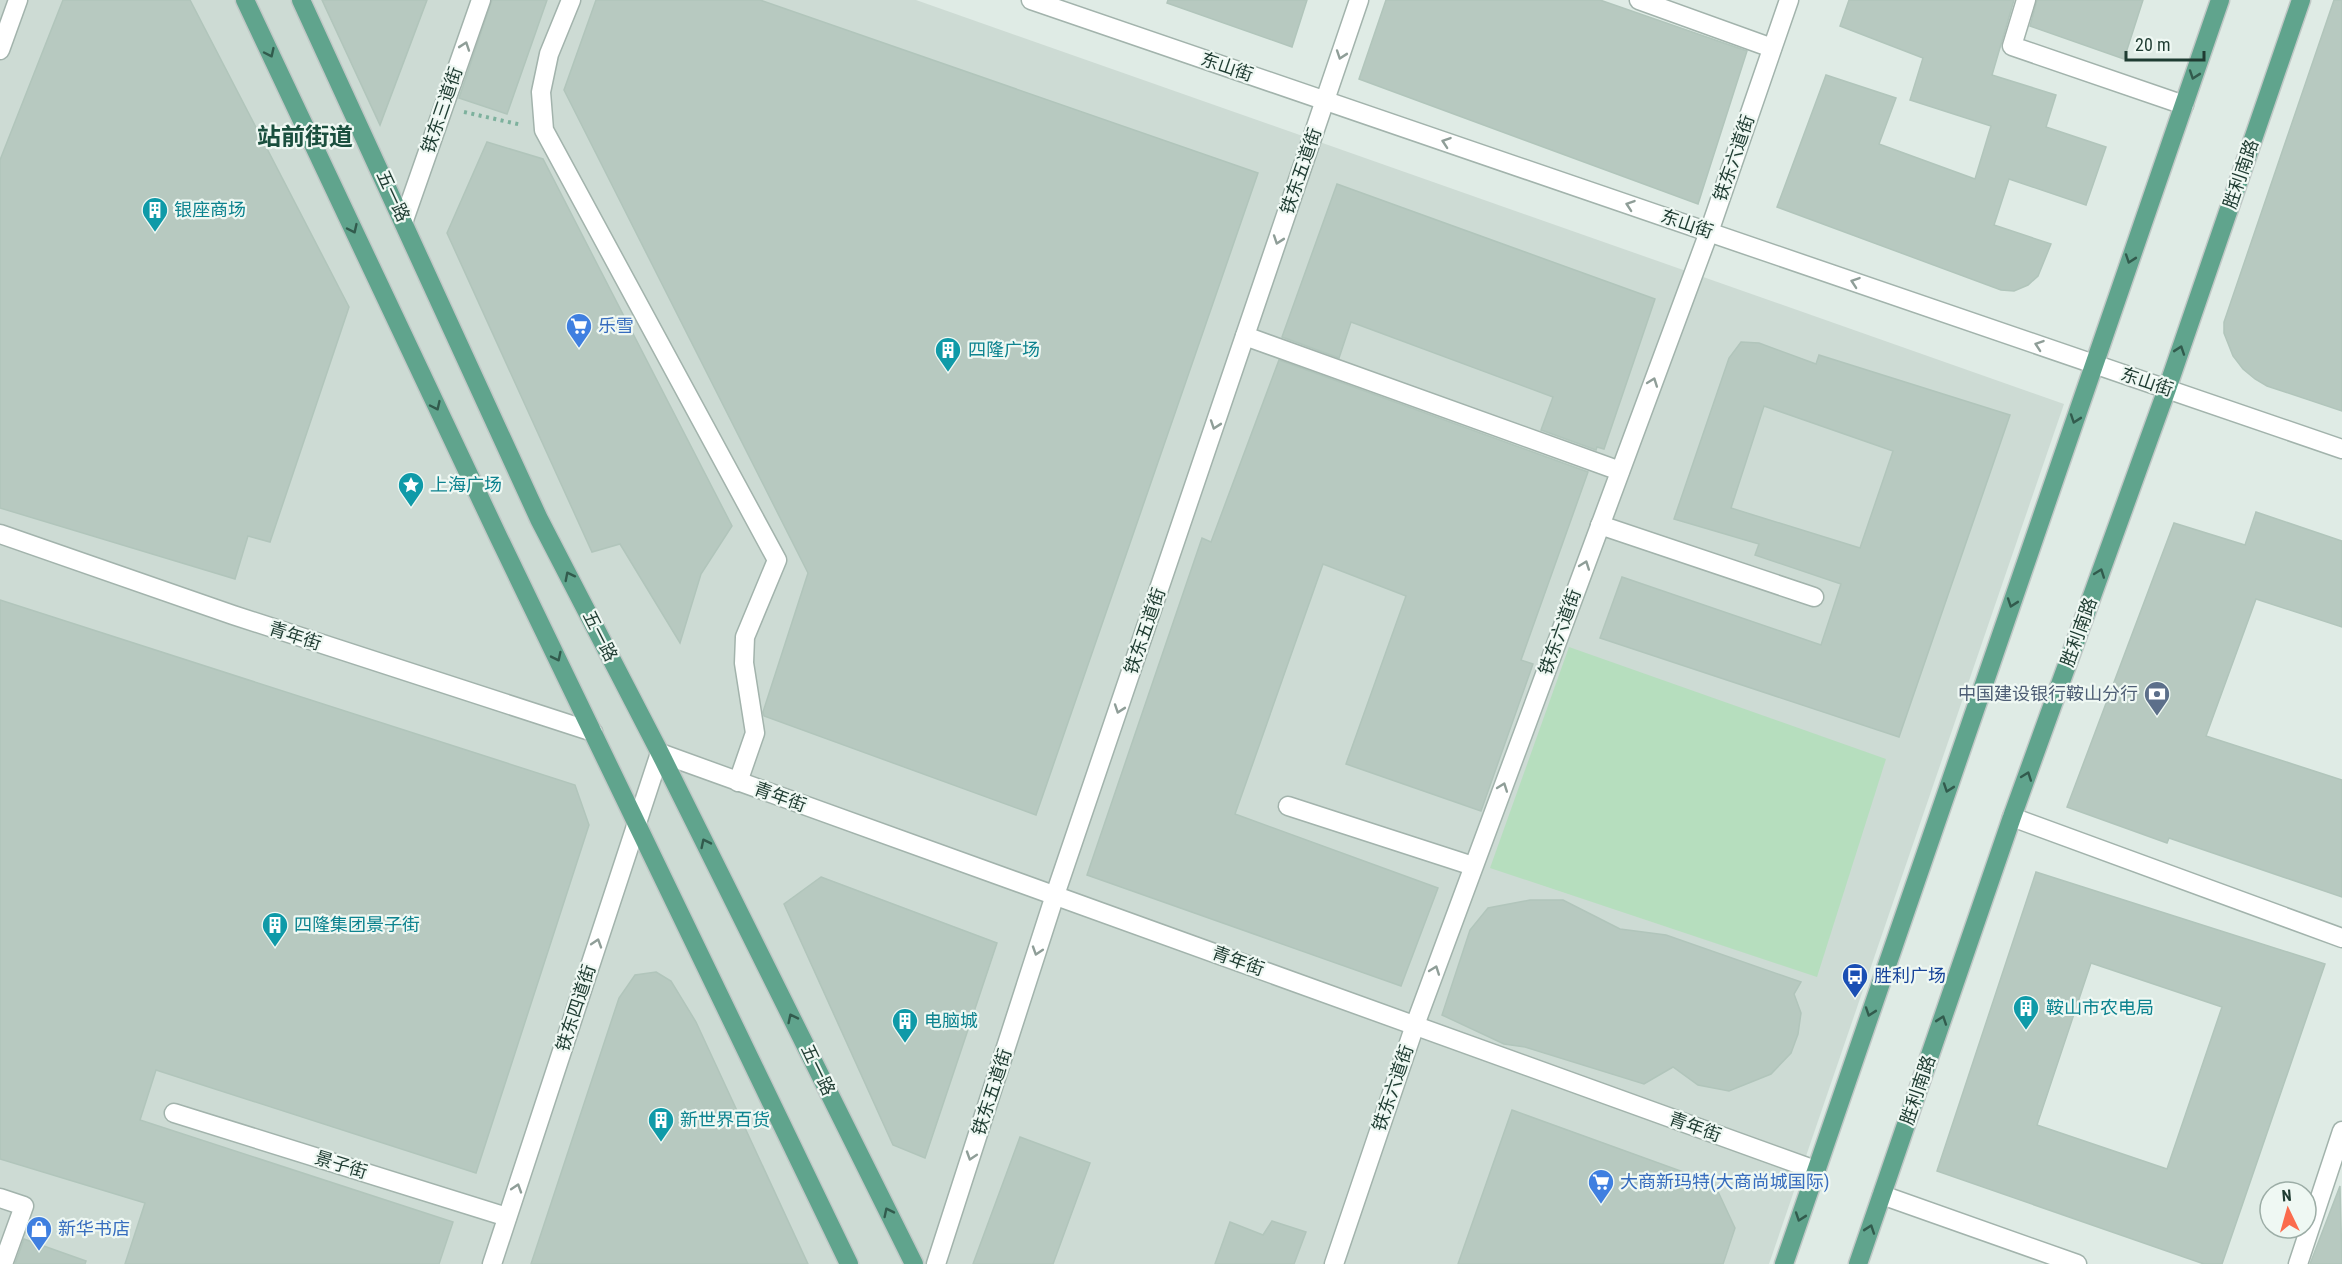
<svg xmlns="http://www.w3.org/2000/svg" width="2342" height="1264" viewBox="0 0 2342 1264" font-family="'Roboto Condensed','Noto Sans SC',sans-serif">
	<rect width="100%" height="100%" fill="#dfebe5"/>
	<path fill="#cddbd4" d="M 0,0 L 916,0 L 2064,404 L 1769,1264 L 0,1264 Z"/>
	<path fill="#b6debe" d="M 1569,647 L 1886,759 L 1817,977 L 1490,868 Z"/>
	<g fill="#b7c9c0" stroke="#b1c5bb" stroke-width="1.5" fill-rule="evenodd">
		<path d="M 63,0 L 190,0 L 349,307 L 270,542 L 248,536 L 235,579 L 0,508 L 0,160 Z"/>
		<path d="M 322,0 L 427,0 L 380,125 Z"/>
		<path d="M 492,0 L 547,0 L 507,114 L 459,98 Z"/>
		<path d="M 596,0 L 760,0 L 1258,173 L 1036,815 L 764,716 L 763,712 L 808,573 L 564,90 Z"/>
		<path d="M 1168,0 L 1307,0 L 1292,47 L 1167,3 Z"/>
		<path d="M 1386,0 L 1600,0 L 1747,51 L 1698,204 L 1359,79 Z"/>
		<path d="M 1849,0 L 2014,0 L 1992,75 L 2056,95 L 2046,127 L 2106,147 L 2086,205 L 2009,179 L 1994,225 L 2051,244 L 2038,276 L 2028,285 L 2014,291 L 2001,290 L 1777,207 L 1826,75 L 1896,98 L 1879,144 L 1975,179 L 1991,126 L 1910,100 L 1923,58 L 1840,26 Z"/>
		<path d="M 2037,0 L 2143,0 L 2124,59 L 2030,26 Z"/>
		<path d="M 2334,0 L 2342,0 L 2342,411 L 2267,386 L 2255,379 L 2243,369 L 2233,356 L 2224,333 L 2224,322 Z"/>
		<path d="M 487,142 L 543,159 L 732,526 L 701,574 L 680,643 L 620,544 L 592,552 L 447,233 Z"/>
		<path d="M 1337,184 L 1655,299 L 1604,449 L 1597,447 L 1596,450 L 1541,430 L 1553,397 L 1351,322 L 1339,358 L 1282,337 Z"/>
		<path d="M 1741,342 L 1759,343 L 1816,364 L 1819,355 L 2010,415 L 1899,737 L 1600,638 L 1622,577 L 1821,645 L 1841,584 L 1755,555 L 1759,544 L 1674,519 L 1729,358 ZM 1764,406 L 1893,451 L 1860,548 L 1731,508 Z"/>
		<path d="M 1279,360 L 1588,472 L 1521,660 L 1533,664 L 1481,811 L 1346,764 L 1406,596 L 1323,564 L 1235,814 L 1438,888 L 1401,986 L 1087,875 L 1202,538 L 1211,542 Z"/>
		<path d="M 2256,512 L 2342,541 L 2342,627 L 2256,599 L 2206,736 L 2342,780 L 2342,897 L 2169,838 L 2167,843 L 2067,807 L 2174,523 L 2245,545 Z"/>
		<path d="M 0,600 L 575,785 L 589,825 L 476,1173 L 156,1070 L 140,1120 L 453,1222 L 439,1264 L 125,1264 L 145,1203 L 0,1159 Z"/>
		<path d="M 2036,872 L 2325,964 L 2222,1264 L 2204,1264 L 1937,1171 ZM 2091,963 L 2222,1007 L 2167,1169 L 2037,1125 Z"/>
		<path d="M 821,877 L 997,943 L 925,1158 L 893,1145 L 784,904 Z"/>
		<path d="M 1530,900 L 1563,900 L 1620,929 L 1666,935 L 1801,982 L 1794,994 L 1801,1013 L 1798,1034 L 1791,1053 L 1771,1074 L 1729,1091 L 1698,1085 L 1673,1067 L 1644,1084 L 1525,1047 L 1504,1044 L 1442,1015 L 1470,930 L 1488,908 Z"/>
		<path d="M 656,972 L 671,981 L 696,1022 L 808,1264 L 531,1264 L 619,998 L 635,975 Z"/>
		<path d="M 1512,1110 L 1714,1183 L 1735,1228 L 1723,1264 L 1458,1264 Z"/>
		<path d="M 1020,1137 L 1090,1163 L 1053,1264 L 973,1264 Z"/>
		<path d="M 2340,1186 L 2342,1264 L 2310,1264 Z"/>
		<path d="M 1272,1221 L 1306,1232 L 1294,1264 L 1215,1264 L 1230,1222 L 1263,1235 Z"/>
		<path d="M 24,1239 L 86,1261 L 85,1264 L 15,1264 Z"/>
	</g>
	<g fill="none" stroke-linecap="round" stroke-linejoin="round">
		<g stroke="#a2b3ac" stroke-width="21">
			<g id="minor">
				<path d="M 571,0 L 549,54 L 541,92 L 544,130 L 777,560 L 745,637 L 744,663 L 755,733 L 738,782"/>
				<path d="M 1031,0 L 2342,449"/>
				<path d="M 1639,0 L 1772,48"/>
				<path d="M 2026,0 L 2012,46 L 2184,105"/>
				<path d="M 0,50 L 18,0"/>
				<path d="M 404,220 L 481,0"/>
				<path d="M 1245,336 L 1620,471"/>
				<path d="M 1600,525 L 1814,597"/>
				<path d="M 0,534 L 233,615 L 593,732"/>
				<path d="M 1288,806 L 1473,866"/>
				<path d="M 2012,817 L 2342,938"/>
				<path d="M 174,1113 L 507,1217"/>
				<path d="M 1882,1195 L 2077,1264"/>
				<path d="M 0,1198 L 24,1206 L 3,1264"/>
				<path d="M 492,1264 L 660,753 L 1815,1170"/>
				<path d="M 936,1264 L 1055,895 L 1359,0"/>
				<path d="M 1334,1264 L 1415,1025 L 1709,232 L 1789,0"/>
				<path d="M 2298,1264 L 2342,1131"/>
			</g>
		</g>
		<g stroke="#c0c8c6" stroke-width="21">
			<g id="major">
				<path d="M 245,0 L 498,536 L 849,1264"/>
				<path d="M 301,0 L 539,519 L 660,753 L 914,1264"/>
				<path d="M 1784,1264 L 2220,0"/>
				<path d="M 1858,1264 L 2012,817 L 2167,389 L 2301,0"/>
			</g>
		</g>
		<path stroke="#7db19d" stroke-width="4" stroke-dasharray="3 4.5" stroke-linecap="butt" d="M 464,112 L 522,125"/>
		<use href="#minor" stroke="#fff" stroke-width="18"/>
		<use href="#major" stroke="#60a48d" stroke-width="18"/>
	</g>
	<defs><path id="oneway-chevron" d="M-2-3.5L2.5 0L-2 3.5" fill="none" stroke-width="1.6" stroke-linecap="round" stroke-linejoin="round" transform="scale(1.5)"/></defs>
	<g stroke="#8f9e98">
		<use href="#oneway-chevron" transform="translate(465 46) rotate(-71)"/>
		<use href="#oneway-chevron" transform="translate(1341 55) rotate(109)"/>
		<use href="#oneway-chevron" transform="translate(1446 142) rotate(-161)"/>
		<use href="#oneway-chevron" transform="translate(1630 205) rotate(-161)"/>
		<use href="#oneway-chevron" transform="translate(1278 240) rotate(109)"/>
		<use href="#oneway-chevron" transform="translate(1855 282) rotate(-161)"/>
		<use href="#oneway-chevron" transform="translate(2039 345) rotate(-161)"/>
		<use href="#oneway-chevron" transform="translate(1653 382) rotate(-70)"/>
		<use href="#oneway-chevron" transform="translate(1215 425) rotate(109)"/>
		<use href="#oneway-chevron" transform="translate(1585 565) rotate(-70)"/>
		<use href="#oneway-chevron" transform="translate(1119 709) rotate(109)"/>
		<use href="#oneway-chevron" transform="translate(1503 787) rotate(-70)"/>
		<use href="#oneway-chevron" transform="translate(597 943) rotate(-72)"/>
		<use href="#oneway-chevron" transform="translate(1037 951) rotate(108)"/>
		<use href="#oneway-chevron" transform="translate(1435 970) rotate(-70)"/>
		<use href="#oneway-chevron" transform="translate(971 1156) rotate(108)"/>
		<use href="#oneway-chevron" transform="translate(517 1188) rotate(-72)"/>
	</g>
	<g stroke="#325b4d">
		<use href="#oneway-chevron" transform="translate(270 53) rotate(65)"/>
		<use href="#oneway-chevron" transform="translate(2194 75) rotate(109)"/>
		<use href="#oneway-chevron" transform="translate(353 229) rotate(65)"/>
		<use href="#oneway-chevron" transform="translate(2130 259) rotate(109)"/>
		<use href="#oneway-chevron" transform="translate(2180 350) rotate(-71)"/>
		<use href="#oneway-chevron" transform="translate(436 406) rotate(65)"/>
		<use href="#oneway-chevron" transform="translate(2075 419) rotate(109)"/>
		<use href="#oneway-chevron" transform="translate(2100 573) rotate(-70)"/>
		<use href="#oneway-chevron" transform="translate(569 576) rotate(-117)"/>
		<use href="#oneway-chevron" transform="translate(2012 603) rotate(109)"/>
		<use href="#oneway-chevron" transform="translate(557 657) rotate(64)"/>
		<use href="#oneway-chevron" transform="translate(2027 776) rotate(-70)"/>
		<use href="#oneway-chevron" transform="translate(1948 788) rotate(109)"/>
		<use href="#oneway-chevron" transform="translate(705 843) rotate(-116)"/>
		<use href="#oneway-chevron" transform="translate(1870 1012) rotate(109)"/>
		<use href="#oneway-chevron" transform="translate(792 1018) rotate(-116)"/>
		<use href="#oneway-chevron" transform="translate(1942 1020) rotate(-71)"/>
		<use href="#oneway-chevron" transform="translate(888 1212) rotate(-116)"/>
		<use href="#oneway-chevron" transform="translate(1800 1217) rotate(109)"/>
		<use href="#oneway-chevron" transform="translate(1870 1229) rotate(-71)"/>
	</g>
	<defs>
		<g id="building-pin" transform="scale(1.35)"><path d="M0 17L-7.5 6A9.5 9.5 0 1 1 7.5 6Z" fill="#0f9aa8" stroke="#eff8f3"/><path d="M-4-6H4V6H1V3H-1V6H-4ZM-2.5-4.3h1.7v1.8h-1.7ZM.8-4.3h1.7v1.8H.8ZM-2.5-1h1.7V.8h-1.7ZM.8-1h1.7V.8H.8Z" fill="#fff"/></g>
		<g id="supermarket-pin" transform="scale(1.35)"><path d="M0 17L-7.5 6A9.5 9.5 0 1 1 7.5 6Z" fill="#3f7fe0" stroke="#eff8f3"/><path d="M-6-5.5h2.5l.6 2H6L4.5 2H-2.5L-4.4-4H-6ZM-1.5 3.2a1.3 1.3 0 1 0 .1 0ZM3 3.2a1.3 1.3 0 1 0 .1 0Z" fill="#fff"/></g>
		<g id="sight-pin" transform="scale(1.35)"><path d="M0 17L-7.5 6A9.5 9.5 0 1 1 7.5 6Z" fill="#0f9aa8" stroke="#eff8f3"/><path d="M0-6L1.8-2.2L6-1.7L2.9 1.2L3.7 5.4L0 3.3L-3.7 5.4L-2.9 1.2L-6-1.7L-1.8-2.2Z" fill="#fff"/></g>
		<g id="bank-pin" transform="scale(1.35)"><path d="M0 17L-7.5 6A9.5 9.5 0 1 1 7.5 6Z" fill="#5c6f8a" stroke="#eff8f3"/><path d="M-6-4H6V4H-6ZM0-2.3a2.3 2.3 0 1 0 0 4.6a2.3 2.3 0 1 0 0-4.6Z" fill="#fff"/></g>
		<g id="bus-pin" transform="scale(1.35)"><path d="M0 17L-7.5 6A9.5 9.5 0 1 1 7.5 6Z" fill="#1a4fb4" stroke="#eff8f3"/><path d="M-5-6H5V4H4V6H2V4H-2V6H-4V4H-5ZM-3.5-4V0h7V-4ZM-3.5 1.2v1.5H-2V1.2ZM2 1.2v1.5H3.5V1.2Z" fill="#fff"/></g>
		<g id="shop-pin" transform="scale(1.35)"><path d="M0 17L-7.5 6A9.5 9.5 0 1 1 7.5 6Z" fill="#3f7fe0" stroke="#eff8f3"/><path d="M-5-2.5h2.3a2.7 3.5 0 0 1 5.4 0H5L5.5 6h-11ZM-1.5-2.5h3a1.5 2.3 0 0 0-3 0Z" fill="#fff"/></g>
	</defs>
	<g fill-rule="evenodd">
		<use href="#building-pin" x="155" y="210"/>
		<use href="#supermarket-pin" x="579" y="326"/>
		<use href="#building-pin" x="948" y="350"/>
		<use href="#sight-pin" x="411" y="485"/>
		<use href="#bank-pin" x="2157" y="694"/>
		<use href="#building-pin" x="275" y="925"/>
		<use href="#bus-pin" x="1855" y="976"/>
		<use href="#building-pin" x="2026" y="1008"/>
		<use href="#building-pin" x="905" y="1021"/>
		<use href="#building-pin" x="661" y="1120"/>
		<use href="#supermarket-pin" x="1601" y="1182"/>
		<use href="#shop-pin" x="39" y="1229"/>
	</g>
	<g text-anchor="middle" stroke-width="4.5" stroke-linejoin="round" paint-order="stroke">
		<g font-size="18" fill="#1f3c32" stroke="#eff8f3">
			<text transform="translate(1227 67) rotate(19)" y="6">东山街</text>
			<text transform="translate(442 110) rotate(-71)" y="6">铁东三道街</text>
			<text transform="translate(1734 158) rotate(-71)" y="6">铁东六道街</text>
			<text transform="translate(1301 171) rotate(-71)" y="6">铁东五道街</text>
			<text transform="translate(2241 174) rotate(-71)" y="6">胜利南路</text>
			<text transform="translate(393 196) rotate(65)" y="6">五一路</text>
			<text transform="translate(1687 224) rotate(19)" y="6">东山街</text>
			<text transform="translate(2147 382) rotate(19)" y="6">东山街</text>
			<text transform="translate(1145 631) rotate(-71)" y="6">铁东五道街</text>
			<text transform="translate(1560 632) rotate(-70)" y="6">铁东六道街</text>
			<text transform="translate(2079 632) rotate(-70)" y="6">胜利南路</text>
			<text transform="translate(295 636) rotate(18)" y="6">青年街</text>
			<text transform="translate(600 636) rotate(63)" y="6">五一路</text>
			<text transform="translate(780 797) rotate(20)" y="6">青年街</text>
			<text transform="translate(1238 961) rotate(20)" y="6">青年街</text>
			<text transform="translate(576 1008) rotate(-72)" y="6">铁东四道街</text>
			<text transform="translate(818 1070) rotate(64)" y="6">五一路</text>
			<text transform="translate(1393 1088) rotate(-71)" y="6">铁东六道街</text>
			<text transform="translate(1918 1090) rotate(-71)" y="6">胜利南路</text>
			<text transform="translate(992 1092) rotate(-72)" y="6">铁东五道街</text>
			<text transform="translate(1695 1127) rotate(20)" y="6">青年街</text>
			<text transform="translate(341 1165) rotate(17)" y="6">景子街</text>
		</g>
		<g font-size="18" fill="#0d838f" stroke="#eff8f3" text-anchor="start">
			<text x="174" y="216">银座商场</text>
			<text x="968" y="356">四隆广场</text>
			<text x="430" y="491">上海广场</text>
			<text x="294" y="931">四隆集团景子街</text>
			<text x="2046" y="1014">鞍山市农电局</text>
			<text x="924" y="1027">电脑城</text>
			<text x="680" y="1126">新世界百货</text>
		</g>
		<g font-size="18" fill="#366cbe" stroke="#eff8f3" text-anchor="start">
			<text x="598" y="332">乐雪</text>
			<text x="1620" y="1188">大商新玛特(大商尚城国际)</text>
			<text x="58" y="1235">新华书店</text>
		</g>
		<g font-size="18" fill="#4e5e75" stroke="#eff8f3" text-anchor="end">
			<text x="2138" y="700">中国建设银行鞍山分行</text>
		</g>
		<g font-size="18" fill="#164399" stroke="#eff8f3" text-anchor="start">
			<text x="1874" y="982">胜利广场</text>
		</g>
		<g font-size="24" font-weight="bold" fill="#1a4f3e" stroke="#eff8f3">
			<text x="305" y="145">站前街道</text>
		</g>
	</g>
	<g transform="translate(2288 1210) rotate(355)"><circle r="28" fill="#eff8f3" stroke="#9cada6" stroke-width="1.5"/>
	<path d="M0-4.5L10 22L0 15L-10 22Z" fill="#fb6b4d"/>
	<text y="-9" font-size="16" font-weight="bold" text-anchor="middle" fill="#1f3c32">N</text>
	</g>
	<path d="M2126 51v9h78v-9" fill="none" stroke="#1f3c32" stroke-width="3"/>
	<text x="2135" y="51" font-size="18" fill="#1f3c32" stroke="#eff8f3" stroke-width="4.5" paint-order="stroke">20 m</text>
</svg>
